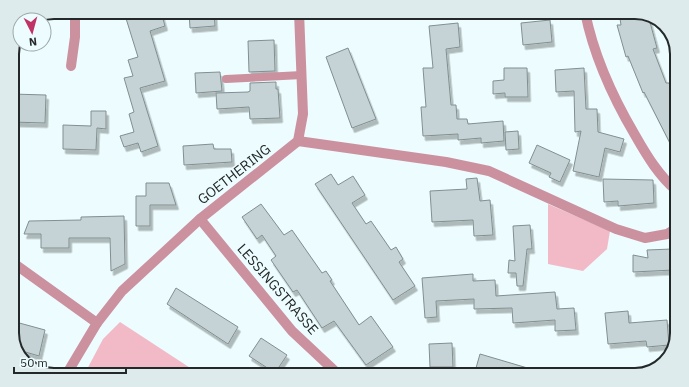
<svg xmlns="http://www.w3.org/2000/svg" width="689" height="387" viewBox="0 0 689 387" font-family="'IBM Plex Sans',sans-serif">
	<defs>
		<filter id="shadow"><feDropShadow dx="2.5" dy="4.5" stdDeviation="0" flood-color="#0004"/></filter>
	</defs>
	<rect width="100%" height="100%" fill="#edfcfe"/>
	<g fill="#f1bac6">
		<path d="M 548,204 L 610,231 L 607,249 L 583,271 L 548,264 Z"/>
		<path d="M 120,322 L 201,375 L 84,375 L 103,339 Z"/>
	</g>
	<g fill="#c5d3d6" stroke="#818f91" filter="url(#shadow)">
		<path d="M 124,12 L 161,12 L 165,26 L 150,31 L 165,81 L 140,88 L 158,146 L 141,152 L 138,143 L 124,147 L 120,136 L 134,132 L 129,114 L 134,112 L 124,78 L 133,76 L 128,60 L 138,57 Z"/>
		<path d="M 189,12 L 214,12 L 215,26 L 190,28 Z"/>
		<path d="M 619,12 L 635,12 L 648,15 L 657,48 L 653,49 L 666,83 L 669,83 L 677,100 L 677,157 L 644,92 L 643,93 L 628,56 L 626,57 L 617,25 L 621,25 Z"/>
		<path d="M 550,20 L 552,42 L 523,45 L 521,23 Z"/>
		<path d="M 458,23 L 460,47 L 446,49 L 451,105 L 456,105 L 457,119 L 467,119 L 468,124 L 503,121 L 504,141 L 481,143 L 481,138 L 458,140 L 458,134 L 423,136 L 421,107 L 426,107 L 423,68 L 433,68 L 429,26 Z"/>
		<path d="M 274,40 L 275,71 L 249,72 L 248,41 Z"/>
		<path d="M 348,48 L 376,119 L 352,128 L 326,57 Z"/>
		<path d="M 504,68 L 527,68 L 528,97 L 505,97 L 505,93 L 493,94 L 493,81 L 504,80 Z"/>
		<path d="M 584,68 L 586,109 L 597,109 L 598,132 L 624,139 L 620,152 L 605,148 L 599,177 L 573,171 L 581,131 L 575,132 L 574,91 L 556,92 L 555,70 Z"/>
		<path d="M 220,72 L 222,91 L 196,93 L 195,73 Z"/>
		<path d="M 276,82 L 276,89 L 278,89 L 280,118 L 250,119 L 249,107 L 217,109 L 216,93 L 248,92 L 250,91 L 250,83 Z"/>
		<path d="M 12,94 L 46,95 L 45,123 L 12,122 Z"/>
		<path d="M 91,111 L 106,111 L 106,129 L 97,128 L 96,150 L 63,149 L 63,125 L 91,126 Z"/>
		<path d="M 518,131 L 519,149 L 506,150 L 505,132 Z"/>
		<path d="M 213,144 L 214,149 L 231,149 L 232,162 L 184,165 L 183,146 Z"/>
		<path d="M 537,145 L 570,160 L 560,182 L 549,177 L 551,173 L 529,163 Z"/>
		<path d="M 331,174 L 338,185 L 353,176 L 365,195 L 352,203 L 366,224 L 371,221 L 391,250 L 396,247 L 403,259 L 399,262 L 415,286 L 393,300 L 315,184 Z"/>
		<path d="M 477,178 L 480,201 L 490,200 L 493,235 L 474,236 L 473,220 L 432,222 L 430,191 L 467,189 L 466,179 Z"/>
		<path d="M 603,179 L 653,180 L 654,203 L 618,206 L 618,201 L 604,202 Z"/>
		<path d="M 146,183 L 169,183 L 176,205 L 150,205 L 150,226 L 136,226 L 136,196 L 146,196 Z"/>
		<path d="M 261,204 L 284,235 L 292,230 L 322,273 L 326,271 L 332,280 L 330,281 L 359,325 L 371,316 L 393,347 L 366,365 L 334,321 L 322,328 L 297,290 L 293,292 L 271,260 L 276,256 L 262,235 L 257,239 L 242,217 Z"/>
		<path d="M 124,216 L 125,264 L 111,271 L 110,238 L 69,238 L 69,248 L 41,248 L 41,234 L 24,234 L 29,221 L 81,220 L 81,217 Z"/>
		<path d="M 530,225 L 532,249 L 527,249 L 523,286 L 517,286 L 516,273 L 508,273 L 509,260 L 515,261 L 513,226 Z"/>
		<path d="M 672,249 L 673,270 L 633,272 L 633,255 L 648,258 L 647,250 Z"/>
		<path d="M 473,274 L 473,281 L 495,280 L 496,296 L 555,292 L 557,309 L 574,308 L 576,330 L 555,331 L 555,320 L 513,323 L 512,308 L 474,309 L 474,299 L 436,301 L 437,317 L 425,318 L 422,278 Z"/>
		<path d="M 176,288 L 238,327 L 228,344 L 167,304 Z"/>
		<path d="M 628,311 L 629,323 L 667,320 L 669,345 L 647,347 L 646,341 L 608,344 L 605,313 Z"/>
		<path d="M 12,321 L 45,330 L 39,356 L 22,351 L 12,336 Z"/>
		<path d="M 261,338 L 287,355 L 275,373 L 249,356 Z"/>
		<path d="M 452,343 L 453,367 L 430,367 L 429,344 Z"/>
		<path d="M 480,354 L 541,372 L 541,375 L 474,375 Z"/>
	</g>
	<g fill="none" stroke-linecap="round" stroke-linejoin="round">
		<path stroke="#cb919f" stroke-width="8" d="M 226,79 L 302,75"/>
		<g stroke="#cb919f" stroke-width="10">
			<path d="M 585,12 C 594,57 612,96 635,135 C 647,156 659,176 677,191"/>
			<path d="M 71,66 L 75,37 L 75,12"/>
			<path d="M 298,141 L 446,162 L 489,171 L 616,229 L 645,238 L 667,234 L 677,228"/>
			<path d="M 200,219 L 292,331 L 339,375"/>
			<path d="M 12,262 L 97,323"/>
			<path d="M 66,375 L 97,323 L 122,291 L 200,219 L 298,141 L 303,114 L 299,12"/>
		</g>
	</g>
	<g text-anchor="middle" stroke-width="3" stroke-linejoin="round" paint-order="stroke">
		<g font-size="14" fill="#232929" stroke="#edfcfe">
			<text transform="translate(234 174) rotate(-38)" y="5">GOETHERING</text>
			<text transform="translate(278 289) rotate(49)" y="5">LESSINGSTRASSE</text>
		</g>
	</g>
	<path d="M0 0H689V387H0ZM54 19H635A35 35 0 0 1 670 54V333A35 35 0 0 1 635 368H54A35 35 0 0 1 19 333V54A35 35 0 0 1 54 19Z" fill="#ddebed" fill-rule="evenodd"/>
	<path fill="none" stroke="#232929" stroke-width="2" d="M54 19H635A35 35 0 0 1 670 54V333A35 35 0 0 1 635 368H54A35 35 0 0 1 19 333V54A35 35 0 0 1 54 19Z"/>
	<g transform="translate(32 32) rotate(174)"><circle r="19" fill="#edfcfe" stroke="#9ca8a9"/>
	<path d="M0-3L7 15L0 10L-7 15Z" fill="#c03365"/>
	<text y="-6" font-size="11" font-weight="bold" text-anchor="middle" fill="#232929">N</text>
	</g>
	<path d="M14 367v6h112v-6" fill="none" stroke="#232929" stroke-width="2"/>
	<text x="20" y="367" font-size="12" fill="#232929" stroke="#edfcfe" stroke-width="3" paint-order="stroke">50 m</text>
</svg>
